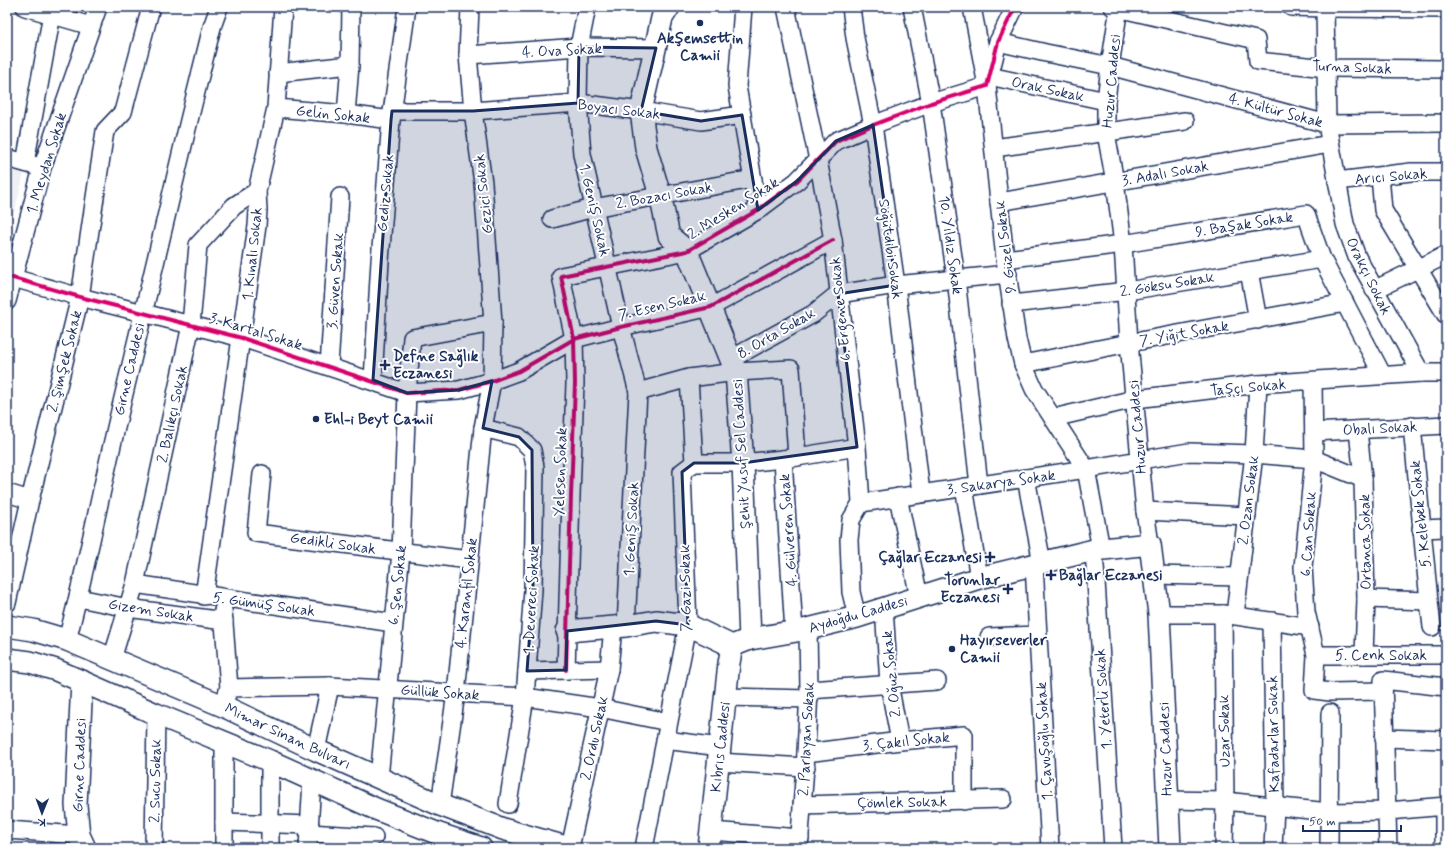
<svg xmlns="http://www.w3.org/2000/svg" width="1453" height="855" viewBox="0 0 1453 855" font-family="Mynerve,sans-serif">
	<rect width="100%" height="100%" fill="#fff"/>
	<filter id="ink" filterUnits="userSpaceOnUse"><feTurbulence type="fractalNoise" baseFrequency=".025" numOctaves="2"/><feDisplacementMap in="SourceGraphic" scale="8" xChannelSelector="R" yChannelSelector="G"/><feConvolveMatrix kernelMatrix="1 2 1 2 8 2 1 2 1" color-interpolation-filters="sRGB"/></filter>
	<g filter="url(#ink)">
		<path fill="#eff0f4" d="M 7,169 L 24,173 L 7,244 Z"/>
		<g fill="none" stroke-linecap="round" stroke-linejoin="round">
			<g stroke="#1b2f5e" stroke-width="20">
				<g id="minor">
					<path d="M 25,7 L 91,26"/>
					<path d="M 587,7 L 579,47 L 578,103 L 582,154 L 621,327 L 638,392 L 626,626"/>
					<path d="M 743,7 L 737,86 L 758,210"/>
					<path d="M 786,7 L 818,160 L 833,240 L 857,447 L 861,503 L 851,520 L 849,540 L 851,592 L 857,617"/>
					<path d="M 851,7 L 855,38 L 873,125 L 896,285 L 921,493"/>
					<path d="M 912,7 L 931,103 L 956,278 L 979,485"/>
					<path d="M 972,7 L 987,86 L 1005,259 L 1017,339 L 1023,364 L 1034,389 L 1086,469 L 1101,549"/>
					<path d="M 1113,7 L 1256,40 L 1258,61 L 1327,68 L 1446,69"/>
					<path d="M 1119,7 L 1110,66 L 1106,101 L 1106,133 L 1115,182 L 1123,244 L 1129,343 L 1145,511 L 1150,544"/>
					<path d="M 1291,7 L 1325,8 L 1446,9"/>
					<path d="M 1325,8 L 1327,124 L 1345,224 L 1357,257 L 1421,373"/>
					<path d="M 998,42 L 1046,53 L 1110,66 L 1327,124 L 1446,123"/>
					<path d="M 468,55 L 579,47 L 656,48"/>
					<path d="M 278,73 L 350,65"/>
					<path d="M 989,76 L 1106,101"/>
					<path d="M 276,108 L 346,114 L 391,120"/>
					<path d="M 392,111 L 473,111 L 578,103 L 641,111 L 701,121 L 742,115"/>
					<path d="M 346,114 L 350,65 L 351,7"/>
					<path d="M 994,148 L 1185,121"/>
					<path d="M 7,158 L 36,166"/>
					<path d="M 25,163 L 52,14"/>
					<path d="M 1380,176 L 1383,210 L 1446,315"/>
					<path d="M 1337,181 L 1411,172 L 1446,172"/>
					<path d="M 999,202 L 1330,144"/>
					<path d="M 552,219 L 593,208 L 753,179"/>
					<path d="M 1005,259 L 1123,244 L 1306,214 L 1322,259 L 1383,376"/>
					<path d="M 1249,271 L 1258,320"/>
					<path d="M 13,278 L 80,297 L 242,338 L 407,393 L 459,390 L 492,381 L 519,371 L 574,339 L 621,327 L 711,307 L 833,240"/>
					<path d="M 1374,290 L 1446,255"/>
					<path d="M 7,301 L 42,168 L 98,7"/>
					<path d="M 1011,304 L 1127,291 L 1322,259"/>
					<path d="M 731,359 L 813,314 L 838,294 L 896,285 L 1008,274"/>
					<path d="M 1023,364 L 1129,343 L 1345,303"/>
					<path d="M 329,366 L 340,197"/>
					<path d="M 373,380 L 380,261 L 391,120 L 407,7"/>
					<path d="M 1313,381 L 1314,459 L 1303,567 L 1306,612 L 1316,655 L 1314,690 L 1330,692 L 1383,691"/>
					<path d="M 638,392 L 689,378 L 736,372 L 791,369 L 797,457 L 783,459 L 794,632"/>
					<path d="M 1053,418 L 1135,399 L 1258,384 L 1421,373 L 1446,373"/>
					<path d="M 483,428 L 519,437 L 532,450 L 535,467 L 533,590 L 525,697 L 508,804"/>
					<path d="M 1358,430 L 1363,479 L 1366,599 L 1364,655"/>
					<path d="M 1314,432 L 1446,425"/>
					<path d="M 797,457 L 857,447"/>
					<path d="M 694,463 L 743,463 L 783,459"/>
					<path d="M 262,474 L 256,533 L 469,560"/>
					<path d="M 1026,478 L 1042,563"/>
					<path d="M 964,487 L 979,578"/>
					<path d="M 7,493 L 30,500"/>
					<path d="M 898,497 L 919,597"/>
					<path d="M 861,503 L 1086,469 L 1189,452 L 1254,454 L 1314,459 L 1363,479"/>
					<path d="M 1145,511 L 1247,516"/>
					<path d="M 1421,529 L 1446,528"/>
					<path d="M 1094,550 L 1113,848"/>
					<path d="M 1034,565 L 1050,848"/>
					<path d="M 1154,575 L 1239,577"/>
					<path d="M 135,584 L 393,623"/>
					<path d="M 204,596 L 257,226 L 258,210 L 257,191 L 276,108 L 283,7"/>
					<path d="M 79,598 L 128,608 L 224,621"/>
					<path d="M 1366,599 L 1429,601 L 1412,426"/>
					<path d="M 1429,601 L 1432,627"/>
					<path d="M 7,603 L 30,500 L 80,297 L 105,131 L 123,112 L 151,7"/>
					<path d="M 884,608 L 889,684 L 900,741"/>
					<path d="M 223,610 L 229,688"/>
					<path d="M 1159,614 L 1223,614 L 1310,627"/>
					<path d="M 1223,614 L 1225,801 L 1224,848"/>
					<path d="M 1235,615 L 1254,454 L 1258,384"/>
					<path d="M 1272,621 L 1275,806 L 1273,848"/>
					<path d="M 989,637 L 1038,635"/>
					<path d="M 67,640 C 87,566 101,490 119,415 C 149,285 180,156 212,27 L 219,7"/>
					<path d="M 1316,655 L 1446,655"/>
					<path d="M 112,659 L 135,584 L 191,325 L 198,245 L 234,206 L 257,191"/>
					<path d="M 566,670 L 571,496 L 575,383 L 574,339 L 561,276 L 687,251 L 758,210 L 797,181 L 836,141 L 873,125 L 931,103 L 987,86 L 998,42 L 1015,7"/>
					<path d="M 527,671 L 609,669"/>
					<path d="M 809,690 L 937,681"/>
					<path d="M 725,697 L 809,699"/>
					<path d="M 223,706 L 229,688 L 330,686 L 525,697 L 600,708 L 668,722"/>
					<path d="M 1384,738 L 1446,740"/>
					<path d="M 665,740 L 720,747"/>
					<path d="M 316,750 L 330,686"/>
					<path d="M 806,753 L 900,741 L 964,735 L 964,801"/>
					<path d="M 270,761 L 270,848"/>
					<path d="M 718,762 L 806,767"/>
					<path d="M 379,778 L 401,552 L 407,393 L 412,338 L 493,323"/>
					<path d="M 1167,800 L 1225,801 L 1329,812 L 1388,811 L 1446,806"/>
					<path d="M 440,805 L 456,693 L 483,428 L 492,381 L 493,323 L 483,183 L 473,111 L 468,55 L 470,7"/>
					<path d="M 802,805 L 1003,799"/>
					<path d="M 1444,806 L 1444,848"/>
					<path d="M 224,822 L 310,825"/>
					<path d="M 7,830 L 79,835"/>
					<path d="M 711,831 L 800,838"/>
					<path d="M 309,833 L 374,837"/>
					<path d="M 154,848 L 156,714"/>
					<path d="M 224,848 L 224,743"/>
					<path d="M 308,848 L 312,780"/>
					<path d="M 570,848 L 609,669 L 613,627"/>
					<path d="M 644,848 L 688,625 L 682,472 L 694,463 L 689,378"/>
					<path d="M 799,848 L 806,753 L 809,690 L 808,629"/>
					<path d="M 1329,848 L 1330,713"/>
					<path d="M 1388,848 L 1383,680 L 1446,687"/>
				</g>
			</g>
			<g stroke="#1b2f5e" stroke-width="24">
				<g id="major">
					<path d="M 669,7 L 662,18 L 641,111 L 646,148 L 660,195 L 669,236 L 687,251 L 736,372 L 743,463 L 750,639"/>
					<path d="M 7,626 L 33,630 L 67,640 L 223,706 L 316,750 L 440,805 L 503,829 L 570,848"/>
					<path d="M 567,631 L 626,626 L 656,621 L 688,625 L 732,646 L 750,639 L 808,629 L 857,617 L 979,578 L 1094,550 L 1150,544 L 1159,614 L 1170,848"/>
					<path d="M 7,659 L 30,662 L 56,670 L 156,714 L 270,761 L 376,809 L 439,834 L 481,848"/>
					<path d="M 82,681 L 76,805 L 79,835 L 85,848"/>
					<path d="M 709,848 L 729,663 L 732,646"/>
				</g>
			</g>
			<use href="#minor" stroke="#fff" stroke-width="17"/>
			<use href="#major" stroke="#fff" stroke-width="21"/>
			<g stroke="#fff" stroke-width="6">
				<g id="cycleway">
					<path d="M 13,278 L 80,297 L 242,338 L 407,393 L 459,390 L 492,381 L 519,371 L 574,339 L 621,327 L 711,307 L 833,240"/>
					<path d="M 566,670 L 571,496 L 575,383 L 574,339 L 561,276 L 687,251 L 758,210 L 797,181 L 836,141 L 873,125 L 931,103 L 987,86 L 998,42 L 1015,7"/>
				</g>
			</g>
			<use href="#cycleway" stroke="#d6006c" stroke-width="4"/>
		</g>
	</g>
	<path fill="#1b2f5e" fill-opacity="0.2" stroke="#1b2f5e" stroke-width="3" stroke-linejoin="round" d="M 579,47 L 656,48 L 641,111 L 701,121 L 742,115 L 758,210 L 797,181 L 836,141 L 873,125 L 896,285 L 838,294 L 857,447 L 743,463 L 694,463 L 682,472 L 688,625 L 656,621 L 567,631 L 566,670 L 527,671 L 533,590 L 532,450 L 519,437 L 483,428 L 492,381 L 459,390 L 407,393 L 373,380 L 391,120 L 392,111 L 473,111 L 578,103 Z"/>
	<g fill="#1b2f5e" stroke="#fff" stroke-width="1.5">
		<circle cx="700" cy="23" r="4"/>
		<path d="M383 359h4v4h4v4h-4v4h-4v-4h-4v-4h4z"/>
		<circle cx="316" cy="419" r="4"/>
		<path d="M988 551h4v4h4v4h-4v4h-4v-4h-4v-4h4z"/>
		<path d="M1049 569h4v4h4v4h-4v4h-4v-4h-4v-4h4z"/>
		<path d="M1006 583h4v4h4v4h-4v4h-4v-4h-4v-4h4z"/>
		<circle cx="952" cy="649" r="4"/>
	</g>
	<g text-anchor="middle" stroke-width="4" stroke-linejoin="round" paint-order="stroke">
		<g font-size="15" font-weight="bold" fill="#1b2f5e" stroke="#fff" text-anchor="start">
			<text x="700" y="43" text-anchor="middle">Akşemsettin<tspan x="700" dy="17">Camii</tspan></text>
			<text x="393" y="361">Defne Sağlık<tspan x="393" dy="17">Eczanesi</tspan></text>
			<text x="324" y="424">Ehl-i Beyt Camii</text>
			<text x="982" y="562" text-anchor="end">Çağlar Eczanesi</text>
			<text x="1059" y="580">Bağlar Eczanesi</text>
			<text x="1000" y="585" text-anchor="end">Torunlar<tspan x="1000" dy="17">Eczanesi</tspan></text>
			<text x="960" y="645">Hayırseverler<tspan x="960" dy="17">Camii</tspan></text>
		</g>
		<g font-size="15" fill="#1b2f5e" stroke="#fff">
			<text transform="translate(562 50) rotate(-3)" y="5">4. Ova Sokak</text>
			<text transform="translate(1352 67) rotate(2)" y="5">Turna Sokak</text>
			<text transform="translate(1111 81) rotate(-85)" y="5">Huzur Caddesi</text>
			<text transform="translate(1048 89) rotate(12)" y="5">Orak Sokak</text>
			<text transform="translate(619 109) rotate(7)" y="5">Boyacı Sokak</text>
			<text transform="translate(1276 110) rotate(15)" y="5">4. Kültür Sokak</text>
			<text transform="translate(333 114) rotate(6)" y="5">Gelin Sokak</text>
			<text transform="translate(46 163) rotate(-73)" y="5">1. Meydan Sokak</text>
			<text transform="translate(1165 173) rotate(-10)" y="5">3. Adalı Sokak</text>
			<text transform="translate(1391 176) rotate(-5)" y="5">Arıcı Sokak</text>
			<text transform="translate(385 193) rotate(-85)" y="5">Gediz Sokak</text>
			<text transform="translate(483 194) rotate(-96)" y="5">Gezici Sokak</text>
			<text transform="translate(664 195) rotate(-10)" y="5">2. Bozacı Sokak</text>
			<text transform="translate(733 208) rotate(-32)" y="5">2. Mesken Sokak</text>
			<text transform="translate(595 210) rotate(77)" y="5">1. Geniş Sokak</text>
			<text transform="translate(1244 224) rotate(-9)" y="5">9. Başak Sokak</text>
			<text transform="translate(951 245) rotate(82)" y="5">10. Yıldız Sokak</text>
			<text transform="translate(1005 247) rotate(-97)" y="5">9. Güzel Sokak</text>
			<text transform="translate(891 249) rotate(82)" y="5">Söğütdibi Sokak</text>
			<text transform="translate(252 254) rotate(-84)" y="5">1. Kınalı Sokak</text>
			<text transform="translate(1369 276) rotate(64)" y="5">Orakçı Sokak</text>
			<text transform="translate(335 281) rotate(-86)" y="5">3. Güven Sokak</text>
			<text transform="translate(1167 284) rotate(-9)" y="5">2. Göksu Sokak</text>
			<text transform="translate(662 305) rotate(-13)" y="5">7. Esen Sokak</text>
			<text transform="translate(840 309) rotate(-96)" y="5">6. Ergene Sokak</text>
			<text transform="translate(256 331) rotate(17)" y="5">3. Kartal Sokak</text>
			<text transform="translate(776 333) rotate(-30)" y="5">8. Orta Sokak</text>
			<text transform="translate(1184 333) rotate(-10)" y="5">7. Yiğit Sokak</text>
			<text transform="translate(64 361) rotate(-76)" y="5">2. Şimşek Sokak</text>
			<text transform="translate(129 369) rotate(-77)" y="5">Girne Caddesi</text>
			<text transform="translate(1248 387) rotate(-5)" y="5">Taşçı Sokak</text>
			<text transform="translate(172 414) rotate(-78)" y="5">2. Balıkçı Sokak</text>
			<text transform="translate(1137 427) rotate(-95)" y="5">Huzur Caddesi</text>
			<text transform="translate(1380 428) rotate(-3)" y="5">Obalı Sokak</text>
			<text transform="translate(741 454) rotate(-93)" y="5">Şehit Yusuf Sel Caddesi</text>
			<text transform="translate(560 472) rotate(-88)" y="5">Yelesen Sokak</text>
			<text transform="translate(1001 482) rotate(-8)" y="5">3. Sakarya Sokak</text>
			<text transform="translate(1248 500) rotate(-83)" y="5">2. Ozan Sokak</text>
			<text transform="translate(1420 514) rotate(-96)" y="5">5. Kelebek Sokak</text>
			<text transform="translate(631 529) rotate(-87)" y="5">1. Geniş Sokak</text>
			<text transform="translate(788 530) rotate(-94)" y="5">4. Gülveren Sokak</text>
			<text transform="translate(1308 534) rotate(-86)" y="5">6. Can Sokak</text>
			<text transform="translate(1365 542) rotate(-91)" y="5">Ortanca Sokak</text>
			<text transform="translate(333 543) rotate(8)" y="5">Gedikli Sokak</text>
			<text transform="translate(397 585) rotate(-84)" y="5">6. Şen Sokak</text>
			<text transform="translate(685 588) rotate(-91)" y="5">7. Gazi Sokak</text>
			<text transform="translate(466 593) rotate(-84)" y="5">4. Karanfil Sokak</text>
			<text transform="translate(531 600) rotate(-87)" y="5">1. Devereci Sokak</text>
			<text transform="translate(264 604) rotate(8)" y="5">5. Gümüş Sokak</text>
			<text transform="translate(151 610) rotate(9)" y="5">Gizem Sokak</text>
			<text transform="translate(858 614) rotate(-16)" y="5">Aydoğdu Caddesi</text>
			<text x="1381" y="660">5. Cenk Sokak</text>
			<text transform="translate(891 674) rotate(-96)" y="5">2. Oğuz Sokak</text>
			<text transform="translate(440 692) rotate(4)" y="5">Güllük Sokak</text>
			<text transform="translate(1103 699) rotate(-94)" y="5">1. Yeterli Sokak</text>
			<text transform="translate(1224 731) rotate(-91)" y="5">Uzar Sokak</text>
			<text transform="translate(1273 734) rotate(-91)" y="5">Kafadarlar Sokak</text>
			<text transform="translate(288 736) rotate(25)" y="5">Mimar Sinan Bulvarı</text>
			<text transform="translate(594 738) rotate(-78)" y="5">2. Ordu Sokak</text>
			<text transform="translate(806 739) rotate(-87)" y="5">2. Parlayan Sokak</text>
			<text transform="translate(906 741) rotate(-6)" y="5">3. Çakıl Sokak</text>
			<text transform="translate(1044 741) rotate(-93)" y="5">1. Çavuşoğlu Sokak</text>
			<text transform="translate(720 747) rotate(-84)" y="5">Kıbrıs Caddesi</text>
			<text transform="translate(1165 749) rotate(-92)" y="5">Huzur Caddesi</text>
			<text transform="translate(79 765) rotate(-88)" y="5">Girne Caddesi</text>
			<text transform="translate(155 781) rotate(-89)" y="5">2. Sucu Sokak</text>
			<text transform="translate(902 802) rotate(-1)" y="5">Çömlek Sokak</text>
		</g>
	</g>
	<rect width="1453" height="855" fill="none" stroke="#fff" stroke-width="24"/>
	<rect x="12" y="12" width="1429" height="831" fill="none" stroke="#1b2f5e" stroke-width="1.5" filter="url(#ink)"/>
	<g transform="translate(42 813) rotate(181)" stroke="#ffffff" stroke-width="3" paint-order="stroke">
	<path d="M0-3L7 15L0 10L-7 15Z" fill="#1b2f5e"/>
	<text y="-6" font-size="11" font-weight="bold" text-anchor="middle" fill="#1b2f5e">K</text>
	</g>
	<path d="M1303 825v6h98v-6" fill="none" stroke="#1b2f5e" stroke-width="2"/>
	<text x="1309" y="825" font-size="12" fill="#1b2f5e" stroke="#ffffff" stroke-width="3" paint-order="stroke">50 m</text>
</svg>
